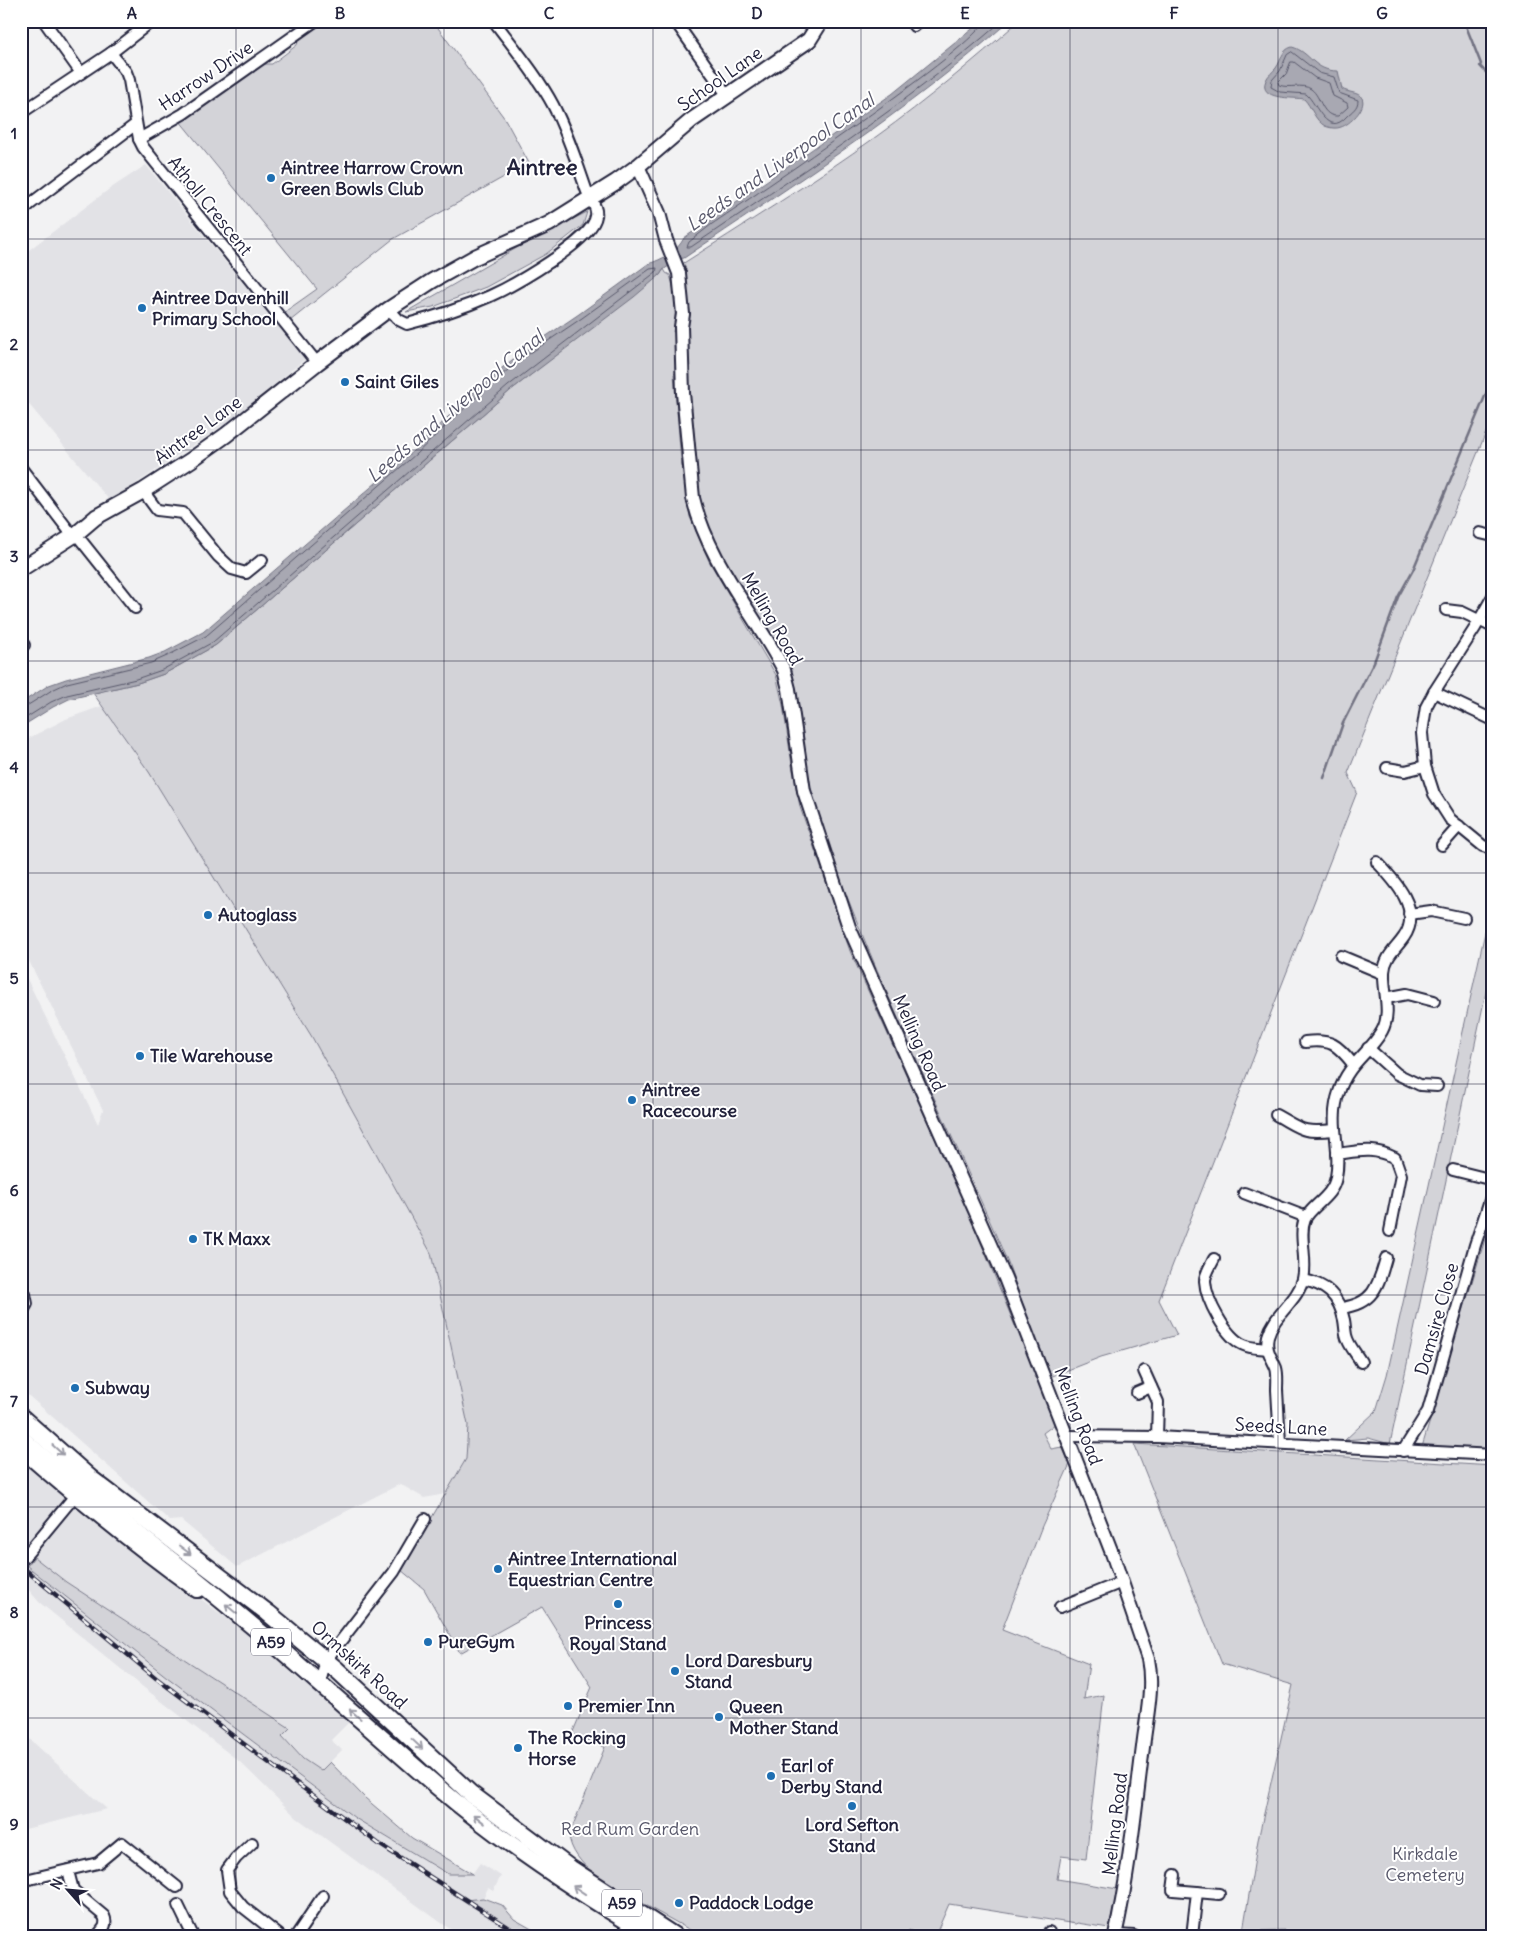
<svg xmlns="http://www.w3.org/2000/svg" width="1514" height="1957" viewBox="0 0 1514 1957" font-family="Delius,sans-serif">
	<rect width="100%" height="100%" fill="#f2f2f3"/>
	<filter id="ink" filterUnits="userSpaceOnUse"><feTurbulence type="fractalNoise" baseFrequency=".02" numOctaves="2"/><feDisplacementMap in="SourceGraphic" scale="10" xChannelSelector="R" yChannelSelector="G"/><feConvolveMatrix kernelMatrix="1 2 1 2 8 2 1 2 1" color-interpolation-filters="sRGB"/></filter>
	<g filter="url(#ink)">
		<g fill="#e2e2e6">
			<path d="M 146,165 L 305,359 L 235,417 L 110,501 L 21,395 L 21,256 L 108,190 Z"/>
			<path d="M 102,706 L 149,772 L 312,1037 L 431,1253 L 468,1425 L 466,1459 L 445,1494 L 424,1498 L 400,1484 L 237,1567 L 181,1520 L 170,1521 L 21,1389 L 21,977 L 25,975 L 98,1124 L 103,1110 L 28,959 L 21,962 L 21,742 L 66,719 Z"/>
			<path d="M 21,1461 L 190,1597 L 201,1599 L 264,1647 L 300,1681 L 314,1689 L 349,1722 L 331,1740 L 342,1750 L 321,1771 L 303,1759 L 282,1735 L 290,1728 L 66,1582 L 21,1548 Z"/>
			<path d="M 27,1566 L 167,1677 L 355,1818 L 448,1874 L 472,1874 L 480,1863 L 501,1876 L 493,1891 L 488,1888 L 483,1898 L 502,1905 L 514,1919 L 544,1936 L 461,1936 L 447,1927 L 297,1818 L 240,1762 L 143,1687 L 39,1602 L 21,1581 L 21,1573 Z"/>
			<path d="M 21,1731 L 93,1797 L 107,1809 L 21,1830 Z"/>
		</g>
		<g fill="#d3d3d8" stroke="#7a7a8a" fill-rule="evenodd">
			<path d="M 318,21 L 433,21 L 505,119 L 529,163 L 393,239 L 290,321 L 283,313 L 317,289 L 179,120 L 261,64 L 272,64 L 297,45 L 300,34 Z"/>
			<path d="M 1019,21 L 1493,21 L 1493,415 L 1348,773 L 1357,792 L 1159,1300 L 1177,1335 L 1101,1357 L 1050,1377 L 1043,1359 L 1034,1377 L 1038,1381 L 1055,1424 L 1043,1433 L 1051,1449 L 1062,1447 L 1070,1464 L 1042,1526 L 1002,1630 L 1089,1664 L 1084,1699 L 1104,1695 L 1086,1859 L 1061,1856 L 1057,1879 L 1118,1889 L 1109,1928 L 1077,1923 L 1076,1924 L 949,1904 L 935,1936 L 922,1936 L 909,1930 L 904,1936 L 701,1936 L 654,1910 L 593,1873 C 582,1864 570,1850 569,1835 L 605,1747 L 572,1734 L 592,1687 L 542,1607 L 460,1653 L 424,1589 L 401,1570 L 466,1459 L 468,1425 L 431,1253 L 312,1037 L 149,772 L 93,693 L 138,683 L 164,674 L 216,645 L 511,390 L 660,275 L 664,269 L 666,273 L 670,275 C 676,295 677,311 673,332 L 688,323 L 688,300 L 679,266 C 745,224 813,182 877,136 C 926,101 973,61 1019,21 ZM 687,363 L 701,509 L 722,555 L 788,665 C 799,700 801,737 807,773 C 810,794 817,815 824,835 C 876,982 947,1120 1008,1263 L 1025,1310 L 1015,1326 L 968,1211 L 850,951 L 800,807 L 792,765 L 783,705 L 776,675 L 709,561 L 690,517 L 681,461 L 674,374 Z"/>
			<path d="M 587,212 L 583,225 L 546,254 L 486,287 L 433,307 L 406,312 L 520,246 Z"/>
			<path d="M 1493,896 L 1493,959 L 1390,1444 L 1368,1438 L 1345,1440 L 1376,1411 L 1387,1375 Z"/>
			<path d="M 1489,1226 L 1493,1227 L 1493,1450 L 1422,1447 Z"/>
			<path d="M 1134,1444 L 1493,1466 L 1493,1934 L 1284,1932 L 1284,1930 L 1243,1931 L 1258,1840 L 1293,1685 L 1222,1664 Z"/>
			<path d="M 34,1557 L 66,1582 L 290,1728 L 282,1736 L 303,1759 L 321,1771 L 330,1762 L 365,1798 L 412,1838 L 473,1874 L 448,1874 L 355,1818 L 167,1677 L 27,1566 Z"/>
			<path d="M 483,1898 L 502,1905 L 514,1919 L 544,1936 L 525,1936 L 466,1900 Z"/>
		</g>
		<g fill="#a8a8b2" stroke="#727282">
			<path d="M 982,21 L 1009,21 C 908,111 795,183 684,258 L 679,259 L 663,270 L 660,275 L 634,297 L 511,390 L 216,645 L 164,674 L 138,683 L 69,699 L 53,707 L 21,727 L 21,703 L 49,685 L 66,679 L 149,658 L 165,652 L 203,632 L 413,451 L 482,384 L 517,356 L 579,314 L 648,264 C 663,259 677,252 684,238 L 892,94 Z"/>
			<path d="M 1292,47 C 1311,52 1313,71 1338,71 L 1342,89 C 1348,93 1359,92 1362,98 C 1367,108 1349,125 1341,127 C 1336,129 1330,128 1325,126 C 1314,120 1312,107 1304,99 C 1295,97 1257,101 1266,80 C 1268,75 1273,72 1276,68 C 1282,60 1281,50 1292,47 Z"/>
		</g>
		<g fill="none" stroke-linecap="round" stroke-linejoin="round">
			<g stroke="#58586b" stroke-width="1">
				<path d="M 984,21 C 982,43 746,201 712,224 L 689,242 L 687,247 L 691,247 C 797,175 905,106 1002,21"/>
				<path d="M 1292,52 L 1319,73 L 1334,77 L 1339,93 L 1358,100 C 1358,108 1352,111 1347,116 C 1327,139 1317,103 1306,94 L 1280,92 L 1271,87 L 1272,80 L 1280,71 L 1287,55 Z"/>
				<path d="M 1291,62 L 1294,62 L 1315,78 L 1329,83 L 1333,96 L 1347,103 L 1348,107 L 1338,116 C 1321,117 1322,97 1311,89 C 1302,83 1289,89 1279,85 L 1278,82 L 1286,74 Z"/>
				<path d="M 21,707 L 25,707 L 52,690 L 67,683 L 151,663 L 167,656 L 206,636 L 416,454 L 486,388 L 520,360 L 582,318 L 650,269 L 657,268 L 656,272 L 508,386 L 213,642 L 162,670 L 136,679 L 67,695 L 51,702 L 21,721"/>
			</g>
			<g stroke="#727282" stroke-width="2.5">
				<path d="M 1464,21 L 1481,64 L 1480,66 L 1493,80"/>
				<path d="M 1324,778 L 1343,723 L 1374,662 L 1398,597 L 1413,570 L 1493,377"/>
			</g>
			<g stroke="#22223b" stroke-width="14">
				<g id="minor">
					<path d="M 44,21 L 81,73"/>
					<path d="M 675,21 L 727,95"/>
					<path d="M 911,21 L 914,26"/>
					<path d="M 111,53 L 126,72 L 129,80 L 139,139 L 143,147 L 317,363"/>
					<path d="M 21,113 L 111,53 L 152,21"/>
					<path d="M 139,139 L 183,114 L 315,21"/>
					<path d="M 21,196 L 28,206"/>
					<path d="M 21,211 L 136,124"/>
					<path d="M 389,309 L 399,320 L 407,324 C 435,317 463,308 490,296 C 512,286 593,241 596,216 C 598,207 589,198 586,189 C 576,160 567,132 553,105 C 537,75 514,48 494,21"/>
					<path d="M 21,468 L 73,536"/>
					<path d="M 143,491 L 157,510 L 183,513 L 218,556 L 232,569 L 246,573 L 262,560"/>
					<path d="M 1480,533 L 1493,536"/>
					<path d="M 76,534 L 135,608"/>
					<path d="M 1493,596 L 1475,628 L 1434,692 L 1426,707 L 1422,733 L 1425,766 L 1434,794 L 1450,819 L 1483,846 L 1493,849"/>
					<path d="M 1446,610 L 1462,612 L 1493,627"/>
					<path d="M 21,640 L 24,645"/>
					<path d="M 1434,692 L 1493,720"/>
					<path d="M 1387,768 L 1405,771 L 1425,766"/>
					<path d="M 1442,845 L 1459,826"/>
					<path d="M 1409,914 L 1431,911 L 1464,918"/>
					<path d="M 1341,956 L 1384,974"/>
					<path d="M 1386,998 L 1407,994 L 1434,1001"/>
					<path d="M 1305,1042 C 1331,1039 1337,1044 1353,1064"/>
					<path d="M 1368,1048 L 1397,1074 L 1420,1085 L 1437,1086"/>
					<path d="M 1276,1115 C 1303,1130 1301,1133 1334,1130"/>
					<path d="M 1337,1154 C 1360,1151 1373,1147 1395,1158 L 1401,1175 L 1390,1231"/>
					<path d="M 1453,1170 L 1493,1180"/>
					<path d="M 1244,1193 L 1306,1217"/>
					<path d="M 1214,1259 C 1211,1265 1205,1274 1205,1281 C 1206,1300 1226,1338 1244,1345 C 1250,1348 1259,1348 1266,1349"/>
					<path d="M 1303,1280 C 1326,1284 1339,1296 1344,1320 C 1345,1325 1345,1330 1346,1335 C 1348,1345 1356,1353 1361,1362"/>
					<path d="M 21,1290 L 25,1294 L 27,1304 L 21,1314"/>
					<path d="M 1341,1308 C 1373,1304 1378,1287 1386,1258"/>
					<path d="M 1144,1371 L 1158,1402 L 1157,1437"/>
					<path d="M 1137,1393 L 1151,1387"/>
					<path d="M 1067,1436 L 1157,1437 L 1493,1455"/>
					<path d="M 1280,1443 C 1279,1425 1278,1408 1277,1390 C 1277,1383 1278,1374 1276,1368 C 1271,1356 1265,1350 1268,1336 C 1274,1314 1298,1301 1303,1279 C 1308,1259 1298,1236 1305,1219 C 1312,1205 1333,1197 1336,1177 C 1342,1148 1328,1124 1339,1092 C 1349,1062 1369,1054 1382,1031 C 1392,1013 1383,991 1384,972 C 1385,956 1396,949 1404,937 C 1423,910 1394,880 1377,862"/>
					<path d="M 1403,1451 L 1428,1411 L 1475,1245 L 1493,1191"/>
					<path d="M 21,1452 C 77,1501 135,1548 196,1592 L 199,1592 L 205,1587"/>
					<path d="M 21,1561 L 73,1498"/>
					<path d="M 1060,1607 L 1122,1582"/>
					<path d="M 320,1683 L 326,1660 L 394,1572 L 425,1519"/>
					<path d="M 252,1843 L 236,1858 L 227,1870 L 230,1891 L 243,1907 L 280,1936"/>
					<path d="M 68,1871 L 73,1890 L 104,1916 C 108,1925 103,1929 97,1936"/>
					<path d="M 1175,1875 L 1173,1890 L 1197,1892 L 1192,1936"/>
					<path d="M 21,1881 L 98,1863 L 122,1843 L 177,1887"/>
					<path d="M 1197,1892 L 1219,1894"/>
					<path d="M 178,1905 L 193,1936"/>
					<path d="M 1116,1935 L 1134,1936"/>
					<path d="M 296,1936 L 323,1896"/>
					<path d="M 1048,1936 L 1049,1932"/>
				</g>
			</g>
			<g stroke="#22223b" stroke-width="16">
				<path id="tertiary" d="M 638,166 L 659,213 L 666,240 L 679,273 L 683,314 L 681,327 L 683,393 L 693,498 C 708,561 754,613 784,670 L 789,689 L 804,791 L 849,927 L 1005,1278 L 1112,1553 L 1148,1659 C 1154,1687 1146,1719 1143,1747 C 1135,1810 1129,1873 1115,1936"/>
			</g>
			<g stroke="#22223b" stroke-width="18">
				<path id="secondary" d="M 21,569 L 76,534 L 96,517 L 143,491 L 191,460 L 226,435 L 317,363 L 389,309 L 432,281 L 475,257 L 549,224 L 616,182 L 638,166 L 692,120 L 809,40 L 821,21"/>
			</g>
			<g stroke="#22223b" stroke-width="20">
				<g id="trunk">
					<path d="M 21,1417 L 90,1478 L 268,1613 L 337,1670 L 471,1794 L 571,1869 L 674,1936"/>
					<path d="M 21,1438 C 70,1482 123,1522 175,1563 C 208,1588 240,1616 272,1642 C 328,1690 383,1740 439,1788 C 505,1844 578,1892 652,1936"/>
				</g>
			</g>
			<use href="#minor" stroke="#fff" stroke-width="10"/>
			<use href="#tertiary" stroke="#fff" stroke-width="12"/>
			<use href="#secondary" stroke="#fff" stroke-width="14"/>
			<use href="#trunk" stroke="#fff" stroke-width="16"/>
			<g stroke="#22223b" stroke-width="4.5">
				<path id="rail" d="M 21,1566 L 156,1678 L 264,1759 L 379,1844 L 522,1936"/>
			</g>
			<use href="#rail" stroke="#fff" stroke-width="2.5" stroke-dasharray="8" stroke-linecap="butt"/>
		</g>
		<defs><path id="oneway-shaft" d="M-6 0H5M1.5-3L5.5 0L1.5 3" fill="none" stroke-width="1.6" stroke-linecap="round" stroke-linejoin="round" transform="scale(1.25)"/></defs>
		<g stroke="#9c9ca7">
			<use href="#oneway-shaft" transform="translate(58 1450) rotate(42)"/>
			<use href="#oneway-shaft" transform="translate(185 1550) rotate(37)"/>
			<use href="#oneway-shaft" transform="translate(231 1609) rotate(-140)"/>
			<use href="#oneway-shaft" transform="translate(355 1714) rotate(-139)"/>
			<use href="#oneway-shaft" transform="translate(417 1744) rotate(43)"/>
			<use href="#oneway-shaft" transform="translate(479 1819) rotate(-142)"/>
			<use href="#oneway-shaft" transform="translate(579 1890) rotate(-146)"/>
		</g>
	</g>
	<path fill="none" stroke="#22223b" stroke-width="1" stroke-opacity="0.55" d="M 236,21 L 236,1936M 444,21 L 444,1936M 653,21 L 653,1936M 861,21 L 861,1936M 1070,21 L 1070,1936M 1278,21 L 1278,1936M 21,239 L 1493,239M 21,450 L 1493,450M 21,661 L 1493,661M 21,873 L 1493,873M 21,1084 L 1493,1084M 21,1295 L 1493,1295M 21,1507 L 1493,1507M 21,1718 L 1493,1718"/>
	<g fill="#1f6fb2" stroke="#fff" stroke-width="2">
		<circle cx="271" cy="178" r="5"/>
		<circle cx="142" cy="308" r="5"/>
		<circle cx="345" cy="382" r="5"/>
		<circle cx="208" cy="915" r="5"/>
		<circle cx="140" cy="1056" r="5"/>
		<circle cx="632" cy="1100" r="5"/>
		<circle cx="193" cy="1239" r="5"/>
		<circle cx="75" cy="1388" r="5"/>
		<circle cx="498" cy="1569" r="5"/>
		<circle cx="618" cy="1604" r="5"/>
		<circle cx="428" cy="1642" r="5"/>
		<circle cx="675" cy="1671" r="5"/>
		<circle cx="568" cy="1706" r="5"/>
		<circle cx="719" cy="1717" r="5"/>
		<circle cx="518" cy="1748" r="5"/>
		<circle cx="771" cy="1776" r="5"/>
		<circle cx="852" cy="1806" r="5"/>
		<circle cx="679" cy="1903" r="5"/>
	</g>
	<g text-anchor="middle" stroke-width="4" stroke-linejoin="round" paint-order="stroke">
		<g fill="#fff" stroke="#646476" stroke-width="1">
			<rect x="251" y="1628.5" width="40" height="27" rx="4"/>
			<rect x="602" y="1889.5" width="40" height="27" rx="4"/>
		</g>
		<g font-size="16" font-weight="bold" fill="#22223b">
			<text x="271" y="1648">A59</text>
			<text x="622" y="1909">A59</text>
		</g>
		<g font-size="18" fill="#22223b" stroke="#fff">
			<text transform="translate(206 76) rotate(-34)" y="6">Harrow Drive</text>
			<text transform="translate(720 79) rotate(-35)" y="6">School Lane</text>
			<text transform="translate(210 206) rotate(51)" y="6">Atholl Crescent</text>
			<text transform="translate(198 430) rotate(-36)" y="6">Aintree Lane</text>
			<text transform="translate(772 619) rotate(60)" y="6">Melling Road</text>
			<text transform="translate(919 1043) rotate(66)" y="6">Melling Road</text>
			<text transform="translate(1437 1319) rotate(-74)" y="6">Damsire Close</text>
			<text transform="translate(1078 1416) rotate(69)" y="6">Melling Road</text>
			<text transform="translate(1281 1427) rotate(3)" y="6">Seeds Lane</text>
			<text transform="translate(359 1665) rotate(42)" y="6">Ormskirk Road</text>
			<text transform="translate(1115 1824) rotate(-83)" y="6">Melling Road</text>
		</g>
		<g font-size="18" font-weight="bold" fill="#22223b" stroke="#fff" text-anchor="start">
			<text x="281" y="174">Aintree Harrow Crown<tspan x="281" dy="21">Green Bowls Club</tspan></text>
			<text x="152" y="304">Aintree Davenhill<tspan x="152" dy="21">Primary School</tspan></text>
			<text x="355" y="388">Saint Giles</text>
			<text x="218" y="921">Autoglass</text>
			<text x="150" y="1062">Tile Warehouse</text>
			<text x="642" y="1096">Aintree<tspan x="642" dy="21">Racecourse</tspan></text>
			<text x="203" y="1245">TK Maxx</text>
			<text x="85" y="1394">Subway</text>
			<text x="508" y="1565">Aintree International<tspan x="508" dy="21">Equestrian Centre</tspan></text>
			<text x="618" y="1629" text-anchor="middle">Princess<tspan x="618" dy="21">Royal Stand</tspan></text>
			<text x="438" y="1648">PureGym</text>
			<text x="685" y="1667">Lord Daresbury<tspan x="685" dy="21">Stand</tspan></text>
			<text x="578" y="1712">Premier Inn</text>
			<text x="729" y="1713">Queen<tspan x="729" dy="21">Mother Stand</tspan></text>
			<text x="528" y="1744">The Rocking<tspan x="528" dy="21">Horse</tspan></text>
			<text x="781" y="1772">Earl of<tspan x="781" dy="21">Derby Stand</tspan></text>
			<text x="852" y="1831" text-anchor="middle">Lord Sefton<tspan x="852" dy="21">Stand</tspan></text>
			<text x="689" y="1909">Paddock Lodge</text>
		</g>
		<g font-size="18" fill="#57576a" stroke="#fff">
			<text x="630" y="1835">Red Rum Garden</text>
			<text x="1425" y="1860">Kirkdale<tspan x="1425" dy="21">Cemetery</tspan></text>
		</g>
		<g font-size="19" font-style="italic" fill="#58586b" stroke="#fff">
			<text transform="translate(780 162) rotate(-35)" y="7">Leeds and Liverpool Canal</text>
			<text transform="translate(455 406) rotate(-40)" y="7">Leeds and Liverpool Canal</text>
		</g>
		<g font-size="22" font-weight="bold" fill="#22223b" stroke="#fff">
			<text x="542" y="175">Aintree</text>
		</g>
	</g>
	<rect width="1514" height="1957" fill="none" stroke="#fff" stroke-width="55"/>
	<g transform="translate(68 1890) rotate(297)" stroke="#ffffff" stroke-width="4" paint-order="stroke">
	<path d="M0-4L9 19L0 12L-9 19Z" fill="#22223b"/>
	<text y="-8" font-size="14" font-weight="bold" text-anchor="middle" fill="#22223b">N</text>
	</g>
	<rect x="28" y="28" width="1458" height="1902" fill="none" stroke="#22223b" stroke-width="2"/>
	<g font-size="16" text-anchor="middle" font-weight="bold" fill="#22223b">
		<text x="132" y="19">A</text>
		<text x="340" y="19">B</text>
		<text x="549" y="19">C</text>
		<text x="757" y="19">D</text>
		<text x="965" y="19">E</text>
		<text x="1174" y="19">F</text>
		<text x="1382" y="19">G</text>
		<text x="14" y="139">1</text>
		<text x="14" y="350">2</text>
		<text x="14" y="562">3</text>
		<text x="14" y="773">4</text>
		<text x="14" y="984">5</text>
		<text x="14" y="1196">6</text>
		<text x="14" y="1407">7</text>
		<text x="14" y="1618">8</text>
		<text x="14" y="1830">9</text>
	</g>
</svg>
